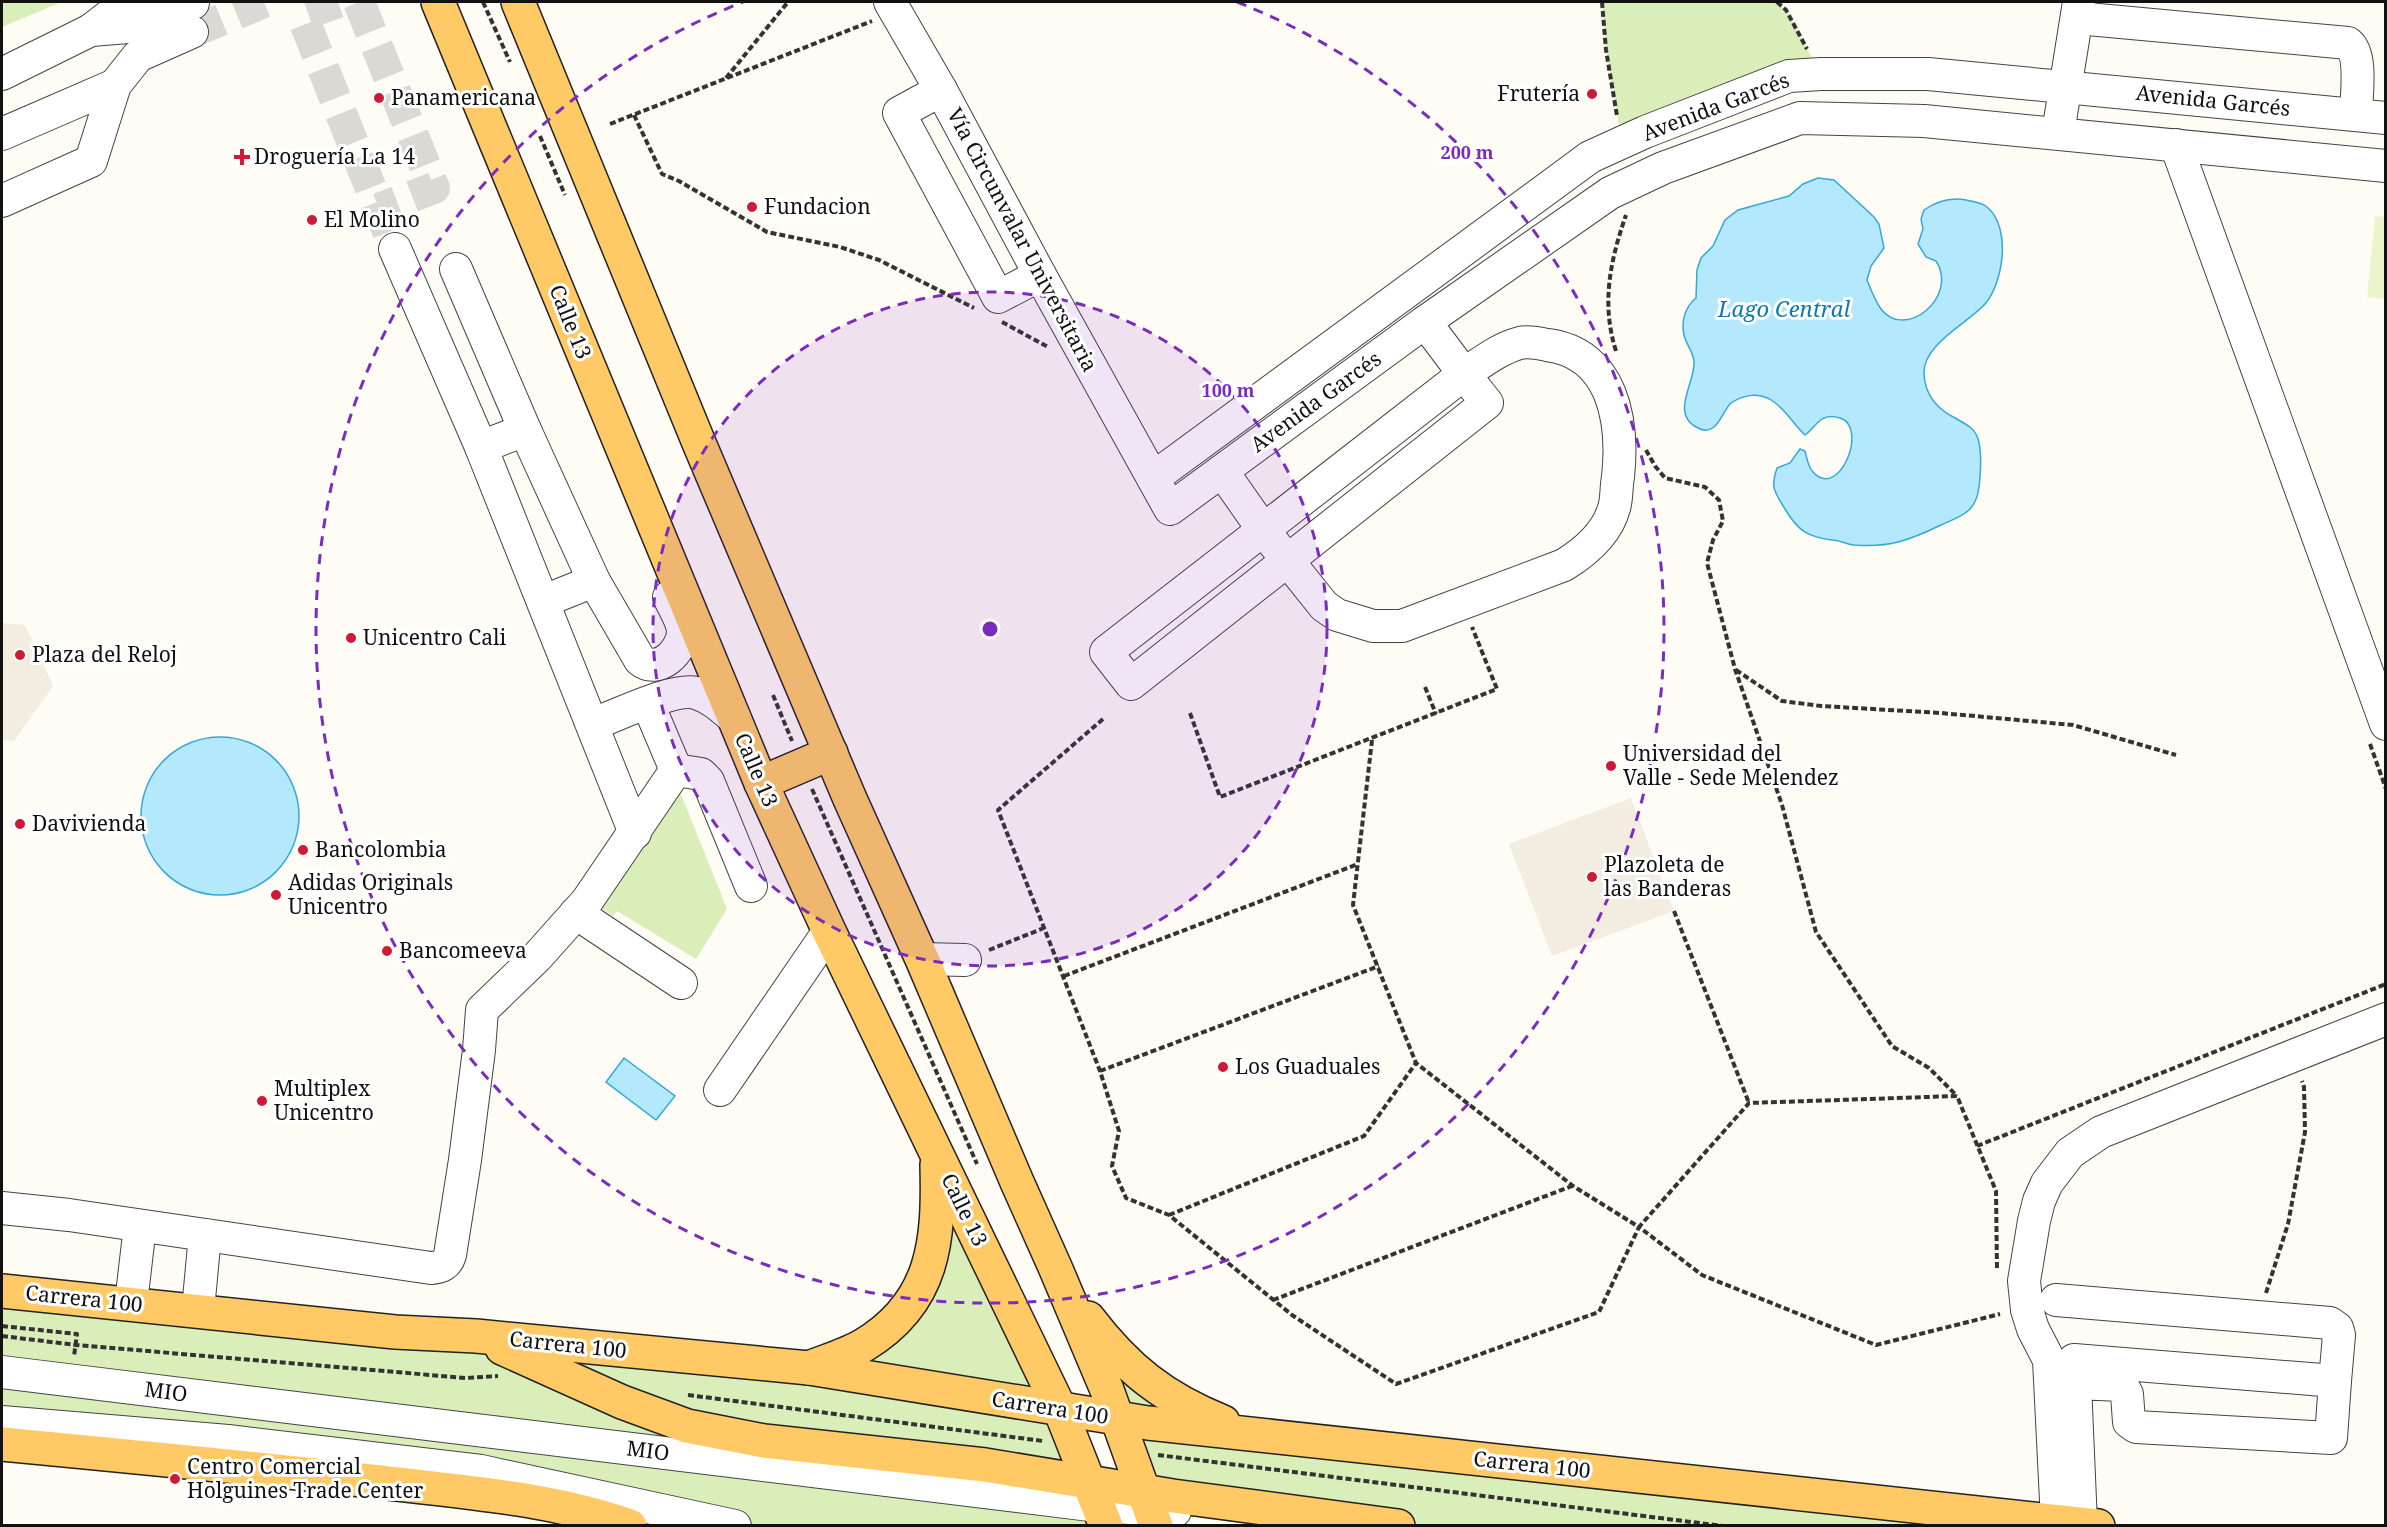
<svg xmlns="http://www.w3.org/2000/svg" width="2387" height="1527" viewBox="0 0 2387 1527" font-family="'Noto Serif',serif">
	<rect width="100%" height="100%" fill="#fffcf5"/>
	<g fill="#daeeb9">
		<path d="M 2,2 L 62,2 L 2,27 Z"/>
		<path d="M 1602,2 L 1777,2 L 1786,10 L 1821,74 L 1622,143 L 1606,50 Z"/>
		<path d="M 678,787 L 727,909 L 696,959 L 617,911 L 613,916 L 594,904 Z"/>
		<path d="M 937,1154 L 1106,1525 L 735,1525 L 2,1422 L 2,1291 L 809,1368 L 916,1296 Z"/>
		<path d="M 1110,1347 L 1241,1429 L 2098,1525 L 1295,1526 L 1178,1512 L 1183,1525 L 1156,1525 Z"/>
	</g>
	<path fill="#ebf5cc" d="M 2375,216 L 2385,217 L 2385,299 L 2367,297 Z"/>
	<g fill="#f2ece1">
		<path d="M 2,623 L 25,625 L 53,686 L 14,741 L 2,740 Z"/>
		<path d="M 1631,798 L 1674,911 L 1552,956 L 1509,844 Z"/>
	</g>
	<g fill="#b4e8fc" stroke="#34a8da" stroke-width="1.5">
		<path d="M 1818,178 L 1834,180 L 1874,217 L 1879,224 L 1884,248 L 1871,266 L 1867,280 C 1871,290 1875,301 1881,309 C 1905,341 1959,297 1936,261 L 1926,257 L 1918,244 L 1923,229 L 1921,219 L 1924,210 C 1937,201 1950,197 1966,200 C 1972,201 1982,203 1987,207 C 2012,228 2003,283 1985,304 C 1968,323 1922,345 1924,374 C 1925,395 1938,410 1957,419 C 1965,424 1973,427 1977,436 C 1982,448 1981,464 1980,477 C 1979,489 1978,501 1969,510 C 1962,517 1949,521 1941,525 C 1910,540 1889,548 1854,545 C 1846,544 1839,540 1832,540 C 1808,537 1798,531 1785,509 C 1775,492 1770,489 1777,468 L 1790,463 L 1800,449 L 1805,451 C 1807,458 1808,467 1813,472 C 1839,501 1869,427 1840,418 C 1834,416 1827,416 1822,419 C 1816,423 1811,431 1805,435 C 1794,425 1787,411 1774,402 C 1761,392 1744,394 1731,403 C 1722,411 1717,438 1698,428 C 1669,414 1696,382 1694,361 C 1693,352 1686,344 1684,335 C 1681,321 1685,307 1696,298 L 1697,270 L 1701,258 L 1713,246 L 1725,220 L 1738,210 L 1789,196 L 1803,184 Z"/>
		<circle cx="220" cy="816" r="79"/>
		<path d="M 624,1058 L 675,1096 L 656,1120 L 606,1082 Z"/>
	</g>
	<g fill="none" stroke-linecap="round" stroke-linejoin="round">
		<g stroke="#dbd9d3" stroke-width="32" stroke-dasharray="32 16" stroke-linecap="butt">
			<path d="M 338,2 L 302,15 L 395,249"/>
			<path d="M 359,2 L 434,188 L 379,209"/>
			<path d="M 192,32 L 264,2"/>
		</g>
		<g stroke="#444" stroke-width="34">
			<g id="minor">
				<path d="M 890,2 L 941,90 L 1040,275 L 1170,509 L 1425,322 L 1610,193 L 1663,168 L 1800,118 L 1924,121 L 2386,166"/>
				<path d="M 2077,18 L 2348,43 C 2363,55 2356,96 2356,115"/>
				<path d="M 91,30 L 128,27 L 193,3"/>
				<path d="M 2,74 L 91,30 L 122,6 L 133,2"/>
				<path d="M 941,90 L 899,113 L 998,297 L 1040,275"/>
				<path d="M 2058,133 L 2079,2"/>
				<path d="M 2,134 L 115,85"/>
				<path d="M 2176,145 L 2386,724"/>
				<path d="M 2,201 L 91,161 L 115,85 L 138,56 L 192,32"/>
				<path d="M 395,249 L 481,447 L 635,833"/>
				<path d="M 456,269 L 525,430"/>
				<path d="M 1464,374 L 1487,403 L 1131,684 L 1106,652 Z"/>
				<path d="M 481,447 L 525,430 L 594,581 L 640,660 C 658,675 682,652 683,632 C 683,622 673,606 669,597"/>
				<path d="M 1222,471 L 1264,531 L 1324,606 L 1337,615 L 1373,626 L 1402,626 L 1564,565 C 1585,552 1607,534 1614,508 C 1617,499 1616,487 1618,477 C 1624,421 1613,353 1547,345 C 1538,343 1528,341 1520,343 C 1500,348 1481,363 1464,374 L 1425,322"/>
				<path d="M 1153,478 L 1590,157 L 1645,132 L 1789,76 L 1821,74 L 1928,74 L 2386,118"/>
				<path d="M 544,601 L 594,581"/>
				<path d="M 648,704 L 676,770"/>
				<path d="M 593,724 C 616,716 674,687 696,693 C 712,698 723,709 735,719"/>
				<path d="M 676,770 L 701,774 L 708,781 L 751,886"/>
				<path d="M 576,913 L 681,983"/>
				<path d="M 922,959 L 965,960"/>
				<path d="M 720,1090 L 829,931"/>
				<path d="M 2,1208 L 69,1215 L 431,1268 C 441,1267 447,1265 450,1255 L 465,1160 L 479,1050 L 482,1010 L 537,957 L 587,901 L 676,770"/>
				<path d="M 2056,1300 L 2330,1323 L 2337,1328 L 2339,1335 L 2335,1381"/>
				<path d="M 131,1303 L 140,1226"/>
				<path d="M 198,1310 L 205,1235"/>
				<path d="M 2,1372 L 1098,1506 L 1175,1511"/>
				<path d="M 2075,1383 L 2122,1385 L 2127,1394 L 2129,1422 L 2136,1427 L 2331,1438 L 2335,1381 L 2074,1360 L 2081,1524"/>
				<path d="M 2,1422 L 228,1441 L 481,1471 L 735,1526"/>
				<path d="M 2057,1521 L 2049,1360 L 2033,1329 L 2027,1310 L 2024,1281 L 2034,1221 L 2039,1201 L 2047,1183 L 2070,1153 L 2101,1132 L 2386,1019"/>
			</g>
		</g>
		<g stroke="#222" stroke-width="36">
			<g id="major">
				<path d="M 438,2 L 761,783 L 829,931 L 1059,1407 L 1106,1526"/>
				<path d="M 518,2 L 699,443 L 850,799 L 922,959 L 1017,1182 L 1055,1267 L 1107,1390 L 1156,1526"/>
				<path d="M 761,783 L 831,753"/>
				<path d="M 2,1291 L 395,1332 L 476,1336 L 809,1368 L 1148,1423 L 2098,1526"/>
				<path d="M 1088,1318 C 1126,1368 1163,1398 1223,1422"/>
				<path d="M 502,1348 L 622,1402 L 687,1426 L 764,1441 L 985,1465 L 1173,1496 L 1398,1526"/>
				<path d="M 809,1368 C 826,1361 847,1355 864,1345 C 935,1302 939,1240 937,1165"/>
				<path d="M 2,1444 C 128,1456 254,1468 380,1482 C 463,1492 551,1498 630,1526"/>
			</g>
		</g>
		<g stroke="#333" stroke-width="4" stroke-dasharray="6 3" stroke-linecap="butt">
			<path d="M 483,2 L 510,62"/>
			<path d="M 1602,2 L 1606,50 L 1617,116"/>
			<path d="M 1777,2 L 1786,10 L 1807,49"/>
			<path d="M 726,78 L 788,2"/>
			<path d="M 634,115 L 662,174 L 679,181 L 767,232 L 840,247 L 879,260 L 974,308"/>
			<path d="M 610,124 L 872,21"/>
			<path d="M 540,136 L 565,195"/>
			<path d="M 1002,322 L 1048,347"/>
			<path d="M 1616,351 C 1601,304 1610,261 1626,215"/>
			<path d="M 1646,450 L 1655,466 L 1665,478 L 1705,487 L 1719,500 L 1723,521 L 1713,540 L 1707,563 L 1735,669 L 1782,805 L 1816,932 L 1892,1046 L 1929,1068 L 1957,1096"/>
			<path d="M 1736,670 L 1782,701 L 1821,706 L 1941,713 L 2073,725 L 2176,755"/>
			<path d="M 1425,687 L 1436,714"/>
			<path d="M 773,695 L 792,741"/>
			<path d="M 1190,713 L 1220,797 L 1497,689 L 1472,627"/>
			<path d="M 1103,719 L 998,810 L 1100,1071 L 1119,1131 L 1112,1166 L 1126,1198 L 1169,1215 L 1292,1315 L 1396,1384 L 1599,1312 L 1639,1227 L 1702,1275 L 1876,1345 L 2000,1314"/>
			<path d="M 1372,740 L 1353,905 L 1416,1063 L 1573,1186 L 1639,1227 L 1749,1103 L 1957,1096 L 1996,1191 L 1997,1270"/>
			<path d="M 2370,744 L 2386,789"/>
			<path d="M 812,789 L 977,1164"/>
			<path d="M 1674,911 L 1749,1103"/>
			<path d="M 989,950 L 1044,928"/>
			<path d="M 1064,976 L 1358,864"/>
			<path d="M 1100,1071 L 1379,966"/>
			<path d="M 1977,1146 L 2386,984"/>
			<path d="M 1169,1215 L 1364,1136 L 1416,1063"/>
			<path d="M 2266,1293 L 2288,1224 L 2305,1132 L 2304,1087 L 2302,1081"/>
			<path d="M 1273,1300 L 1572,1186"/>
			<path d="M 2,1326 L 77,1334 L 74,1356"/>
			<path d="M 2,1336 L 76,1345 L 466,1378 L 498,1376"/>
			<path d="M 688,1395 L 1043,1441"/>
			<path d="M 1158,1455 L 1723,1526"/>
		</g>
		<use href="#minor" stroke="#fff" stroke-width="32"/>
		<use href="#major" stroke="#ffca65" stroke-width="33"/>
	</g>
	<circle cx="990" cy="629" r="337" fill="#7b2cbf" fill-opacity=".12"/>
	<g fill="none" stroke="#7b2cbf" stroke-width="3" stroke-dasharray="10 8">
		<circle cx="990" cy="629" r="337"/>
		<path d="M1237 2A674 674 0 1 1 743 2"/>
	</g>
	<g fill="#cf1a35" stroke="#fff" stroke-width="2">
		<circle cx="1592" cy="94" r="6"/>
		<circle cx="379" cy="98" r="6"/>
		<path d="M239 148h6v6h6v6h-6v6h-6v-6h-6v-6h6z"/>
		<circle cx="752" cy="207" r="6"/>
		<circle cx="312" cy="220" r="6"/>
		<circle cx="351" cy="638" r="6"/>
		<circle cx="20" cy="655" r="6"/>
		<circle cx="1611" cy="766" r="6"/>
		<circle cx="20" cy="824" r="6"/>
		<circle cx="303" cy="850" r="6"/>
		<circle cx="1592" cy="877" r="6"/>
		<circle cx="276" cy="895" r="6"/>
		<circle cx="387" cy="951" r="6"/>
		<circle cx="1223" cy="1067" r="6"/>
		<circle cx="262" cy="1101" r="6"/>
		<circle cx="175" cy="1479" r="6"/>
	</g>
	<g text-anchor="middle" stroke-width="6" stroke-linejoin="round" paint-order="stroke">
		<g font-size="21" fill="#111" stroke="#fff" text-anchor="start">
			<text x="1580" y="101" text-anchor="end">Frutería</text>
			<text x="391" y="105">Panamericana</text>
			<text x="254" y="164">Droguería La 14</text>
			<text x="764" y="214">Fundacion</text>
			<text x="324" y="227">El Molino</text>
			<text x="363" y="645">Unicentro Cali</text>
			<text x="32" y="662">Plaza del Reloj</text>
			<text x="1623" y="761">Universidad del<tspan x="1623" dy="24">Valle - Sede Melendez</tspan></text>
			<text x="32" y="831">Davivienda</text>
			<text x="315" y="857">Bancolombia</text>
			<text x="1604" y="872">Plazoleta de<tspan x="1604" dy="24">las Banderas</tspan></text>
			<text x="288" y="890">Adidas Originals<tspan x="288" dy="24">Unicentro</tspan></text>
			<text x="399" y="958">Bancomeeva</text>
			<text x="1235" y="1074">Los Guaduales</text>
			<text x="274" y="1096">Multiplex<tspan x="274" dy="24">Unicentro</tspan></text>
			<text x="187" y="1474">Centro Comercial<tspan x="187" dy="24">Holguines Trade Center</tspan></text>
		</g>
		<g font-size="21" fill="#111" stroke="#fff">
			<text transform="translate(2213 101) rotate(6)" y="7">Avenida Garcés</text>
			<text transform="translate(1716 107) rotate(-21)" y="7">Avenida Garcés</text>
			<text transform="translate(1022 240) rotate(62)" y="7">Vía Circunvalar Universitaria</text>
			<text transform="translate(570 322) rotate(68)" y="7">Calle 13</text>
			<text transform="translate(1316 402) rotate(-36)" y="7">Avenida Garcés</text>
			<text transform="translate(756 770) rotate(67)" y="7">Calle 13</text>
			<text transform="translate(964 1210) rotate(64)" y="7">Calle 13</text>
			<text transform="translate(84 1299) rotate(6)" y="7">Carrera 100</text>
			<text transform="translate(568 1345) rotate(6)" y="7">Carrera 100</text>
			<text transform="translate(166 1392) rotate(7)" y="7">MIO</text>
			<text transform="translate(1050 1408) rotate(9)" y="7">Carrera 100</text>
			<text transform="translate(648 1451) rotate(7)" y="7">MIO</text>
			<text transform="translate(1532 1465) rotate(6)" y="7">Carrera 100</text>
		</g>
		<g font-size="22" font-style="italic" fill="#0c79b0" stroke="#fff">
			<text x="1784" y="317">Lago Central</text>
		</g>
	</g>
	<circle cx="990" cy="629" r="9" fill="#7b2cbf" stroke="#fff" stroke-width="3"/>
	<g font-size="18" text-anchor="middle" font-weight="bold" fill="#7b2cbf" stroke="#fff" stroke-width="6" stroke-linejoin="round" paint-order="stroke">
		<text x="1467" y="159">200 m</text>
		<text x="1228" y="397">100 m</text>
	</g>
	<rect width="2387" height="1527" fill="none" stroke="#111111" stroke-width="6"/>
</svg>
